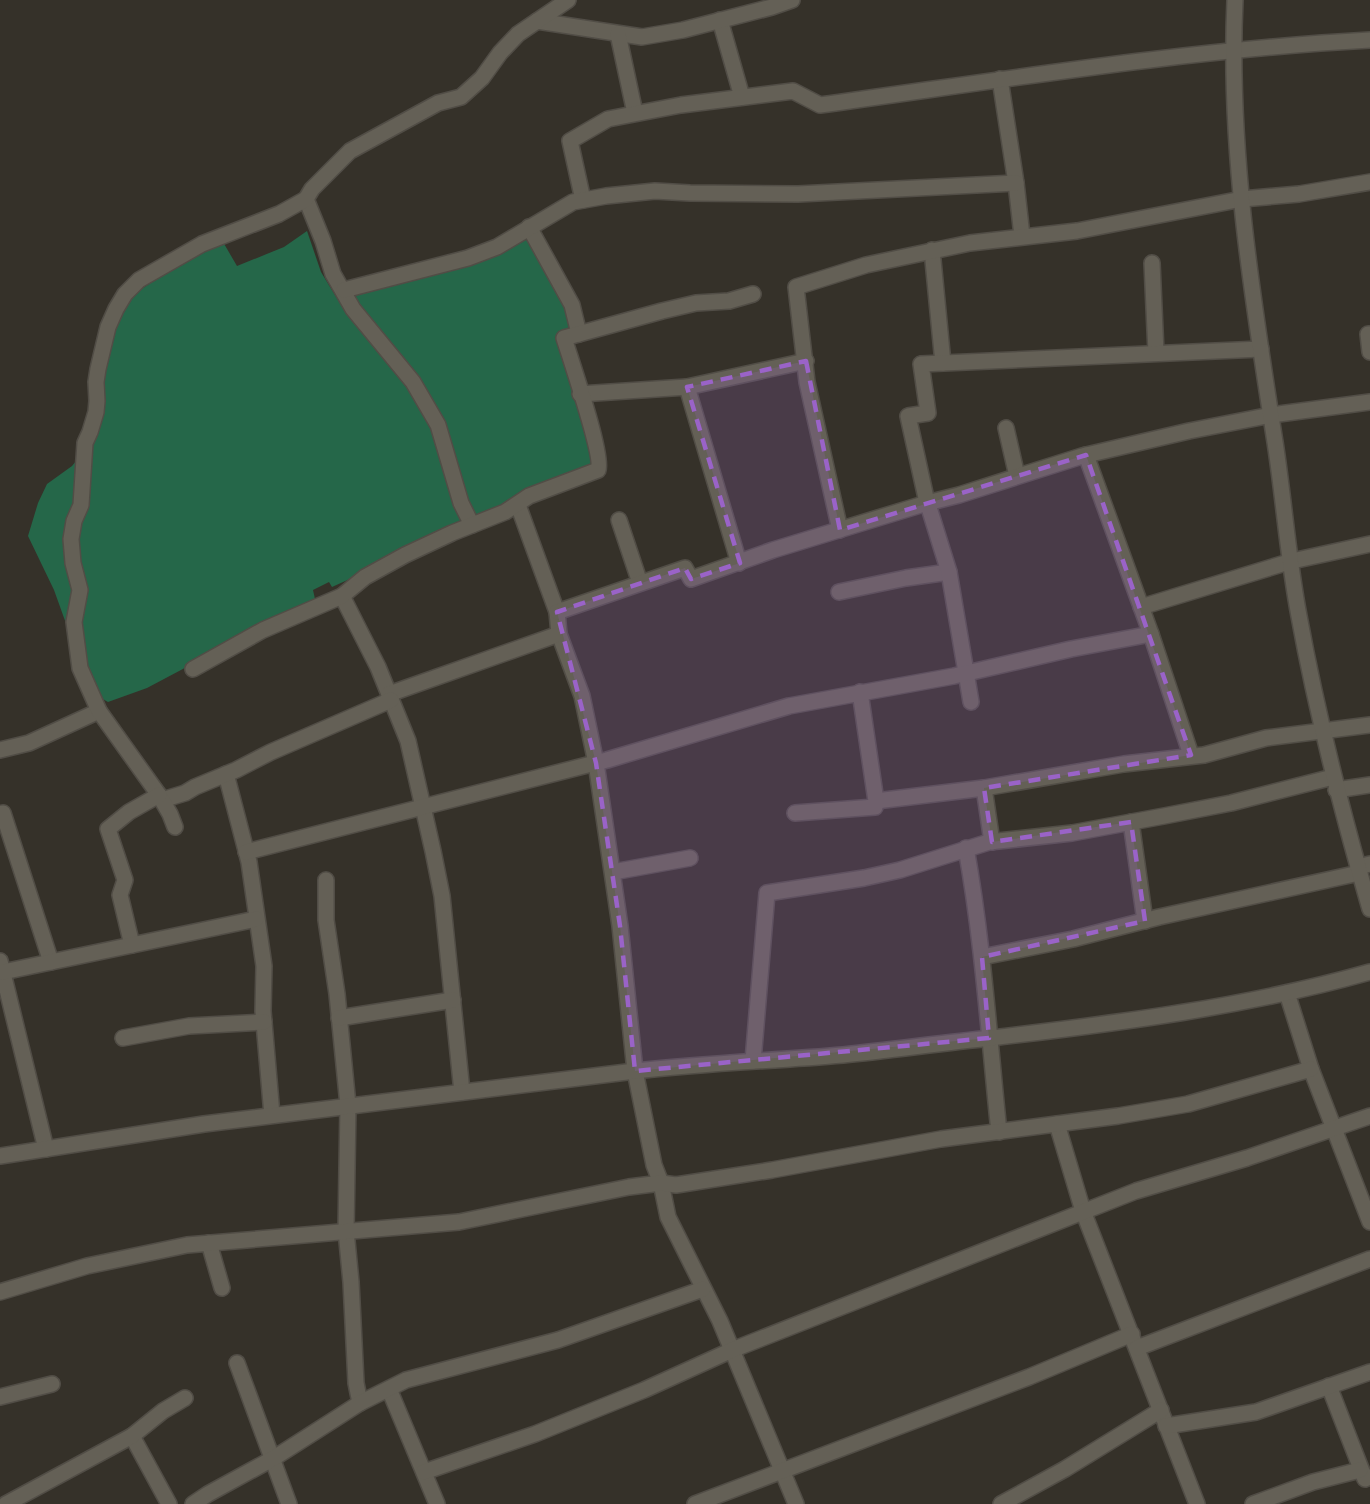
<svg xmlns="http://www.w3.org/2000/svg" width="1370" height="1504" viewBox="0 0 1370 1504" font-family="Poppins,sans-serif">
	<rect width="100%" height="100%" fill="#353129"/>
	<path fill="#256749" d="M 307,231 L 321,272 L 338,300 L 382,286 L 449,271 L 488,257 L 527,239 L 542,259 L 566,301 L 571,329 L 556,335 L 596,468 L 332,587 L 329,582 L 313,590 L 315,599 L 147,688 L 108,702 L 101,698 L 73,643 L 54,590 L 28,536 L 38,503 L 47,484 L 72,466 L 93,440 L 100,379 L 120,312 L 130,297 L 162,275 L 223,242 L 237,266 L 284,247 Z"/>
	<g fill="none" stroke-linecap="round" stroke-linejoin="round">
		<g stroke="#514d46" stroke-width="18">
			<g id="street">
				<path d="M 720,20 L 742,97"/>
				<path d="M 537,21 L 642,37 L 683,30 L 772,7 L 792,0"/>
				<path d="M 618,34 L 635,113"/>
				<path d="M 1000,79 L 1016,183 L 1022,236"/>
				<path d="M 306,199 L 323,241 L 333,274 L 353,309 L 413,382 L 438,425 L 461,503 L 472,525"/>
				<path d="M 583,200 L 570,141 L 608,119 L 681,105 L 793,91 L 820,105 C 1003,80 1185,50 1370,40"/>
				<path d="M 529,227 L 572,305 L 579,334"/>
				<path d="M 932,250 L 943,363"/>
				<path d="M 1152,263 L 1156,353"/>
				<path d="M 344,290 L 468,258 L 497,247 L 573,202 L 606,196 L 655,191 L 690,193 L 798,194 L 1016,183"/>
				<path d="M 1370,334 L 1368,334 L 1370,352"/>
				<path d="M 687,387 L 739,563"/>
				<path d="M 580,394 L 687,387 L 806,361"/>
				<path d="M 1006,428 L 1017,476"/>
				<path d="M 1086,455 L 1151,634 L 1191,755"/>
				<path d="M 518,505 L 557,612 L 559,634 L 582,696 L 596,763 L 620,926 L 635,1071 L 654,1165 L 661,1183 L 668,1217 L 720,1321 L 796,1504"/>
				<path d="M 619,520 L 640,583"/>
				<path d="M 840,530 L 807,382 L 796,287 L 866,265 L 970,243 L 1077,231 L 1242,199 L 1299,194 L 1370,182"/>
				<path d="M 839,592 L 906,578 L 949,572"/>
				<path d="M 342,596 L 378,667 L 408,741 L 433,851 L 442,896 L 462,1092"/>
				<path d="M 1141,607 L 1292,561 L 1370,544"/>
				<path d="M 557,612 L 685,568 L 691,579 L 773,550 L 927,503 L 959,495 L 1082,456 L 1189,431 L 1271,415 L 1370,402"/>
				<path d="M 193,669 L 263,630 L 342,596 L 365,577 L 405,555 L 452,533 L 505,512 L 529,496 L 598,470 C 604,457 570,358 564,338 L 662,311 L 696,303 L 729,301 L 753,294"/>
				<path d="M 389,694 L 559,634"/>
				<path d="M 971,702 L 949,572 L 926,498 L 908,416 L 928,413 L 921,364 L 1261,349"/>
				<path d="M 0,750 L 29,743 L 99,711"/>
				<path d="M 226,774 L 249,862 L 264,966 L 263,1011 L 272,1115"/>
				<path d="M 984,788 L 992,842"/>
				<path d="M 1336,790 L 1370,785"/>
				<path d="M 162,800 L 185,793 L 195,787 L 236,770 L 271,752 L 391,700"/>
				<path d="M 876,801 L 984,788 L 1124,764 L 1204,755 L 1266,738 L 1370,725"/>
				<path d="M 3,813 L 51,962"/>
				<path d="M 795,813 L 875,807 L 876,801 L 860,692"/>
				<path d="M 1131,822 L 1145,921"/>
				<path d="M 175,827 L 170,814 L 159,795 L 99,711 L 80,668 L 74,622 L 80,590 L 73,563 L 71,539 L 74,521 L 81,505 L 85,443 L 90,432 L 96,412 L 97,401 L 96,382 L 98,369 L 108,327 L 116,309 L 125,294 L 139,280 L 202,244 L 279,214 L 306,199 L 312,189 L 350,151 L 438,103 L 461,97 L 482,78 L 500,53 L 518,34 L 568,0"/>
				<path d="M 966,848 C 983,942 989,1037 999,1132"/>
				<path d="M 246,852 L 607,760 L 789,706 L 954,676 L 1071,649 L 1151,634"/>
				<path d="M 1358,867 L 1370,864"/>
				<path d="M 613,872 L 690,858"/>
				<path d="M 326,880 L 326,920 L 337,994 L 348,1105 L 346,1231 L 351,1282 L 356,1383 L 360,1403"/>
				<path d="M 132,945 L 120,895 L 125,880 L 108,829 L 129,812 L 159,795"/>
				<path d="M 982,957 L 1073,939 L 1159,917 L 1359,873"/>
				<path d="M 0,961 L 46,1149"/>
				<path d="M 3,972 L 256,919"/>
				<path d="M 1287,993 L 1311,1069 L 1370,1222"/>
				<path d="M 339,1018 L 453,1000"/>
				<path d="M 123,1038 L 189,1026 L 264,1022"/>
				<path d="M 753,1061 L 767,893 L 864,878 L 900,870 L 989,842 L 1072,833 L 1164,816 L 1231,803 L 1333,777"/>
				<path d="M 1057,1124 L 1083,1211 L 1197,1504"/>
				<path d="M 209,1243 L 222,1288"/>
				<path d="M 0,1292 L 87,1266 L 187,1245 L 459,1222 L 629,1187 L 661,1183 L 676,1185 L 772,1170 L 941,1139 L 1118,1116 L 1188,1104 L 1311,1069"/>
				<path d="M 1137,1348 L 1370,1259"/>
				<path d="M 237,1363 L 289,1504"/>
				<path d="M 1329,1386 L 1365,1479 L 1370,1477"/>
				<path d="M 389,1389 L 437,1504"/>
				<path d="M 0,1397 L 52,1384"/>
				<path d="M 1166,1426 L 1256,1412 L 1370,1372"/>
				<path d="M 132,1436 L 169,1504"/>
				<path d="M 424,1472 L 535,1434 L 644,1390 L 732,1350 L 1136,1191 L 1247,1158 L 1370,1116"/>
				<path d="M 6,1504 L 132,1436 L 163,1411 L 185,1398"/>
				<path d="M 193,1504 L 208,1494 L 274,1458 L 360,1403 L 406,1380 L 558,1340 L 703,1289"/>
				<path d="M 695,1504 L 1029,1377 L 1132,1334"/>
				<path d="M 1001,1504 L 1065,1469 L 1161,1410"/>
				<path d="M 1253,1504 L 1313,1482 L 1360,1470"/>
			</g>
		</g>
		<g stroke="#514d46" stroke-width="18">
			<g id="secondary">
				<path d="M 1235,0 C 1228,148 1252,296 1275,442 C 1284,500 1288,559 1299,616 C 1317,715 1342,812 1370,909"/>
				<path d="M 0,1156 L 204,1124 L 635,1071 C 704,1063 773,1061 843,1055 C 892,1050 942,1043 991,1038 C 1119,1023 1246,1007 1370,972"/>
			</g>
		</g>
		<use href="#street" stroke="#646056" stroke-width="15"/>
		<use href="#secondary" stroke="#646056" stroke-width="15"/>
	</g>
	<path fill="#9a63c8" fill-opacity="0.2" stroke="#9a63c8" stroke-width="4.5" stroke-dasharray="12 8" stroke-linejoin="round" d="M 806,361 L 840,530 L 1086,455 L 1191,755 L 984,788 L 992,842 L 1131,822 L 1145,921 L 982,957 L 989,1038 L 635,1071 L 620,926 L 596,763 L 557,612 L 685,568 L 691,579 L 740,563 L 687,387 Z"/>
</svg>
